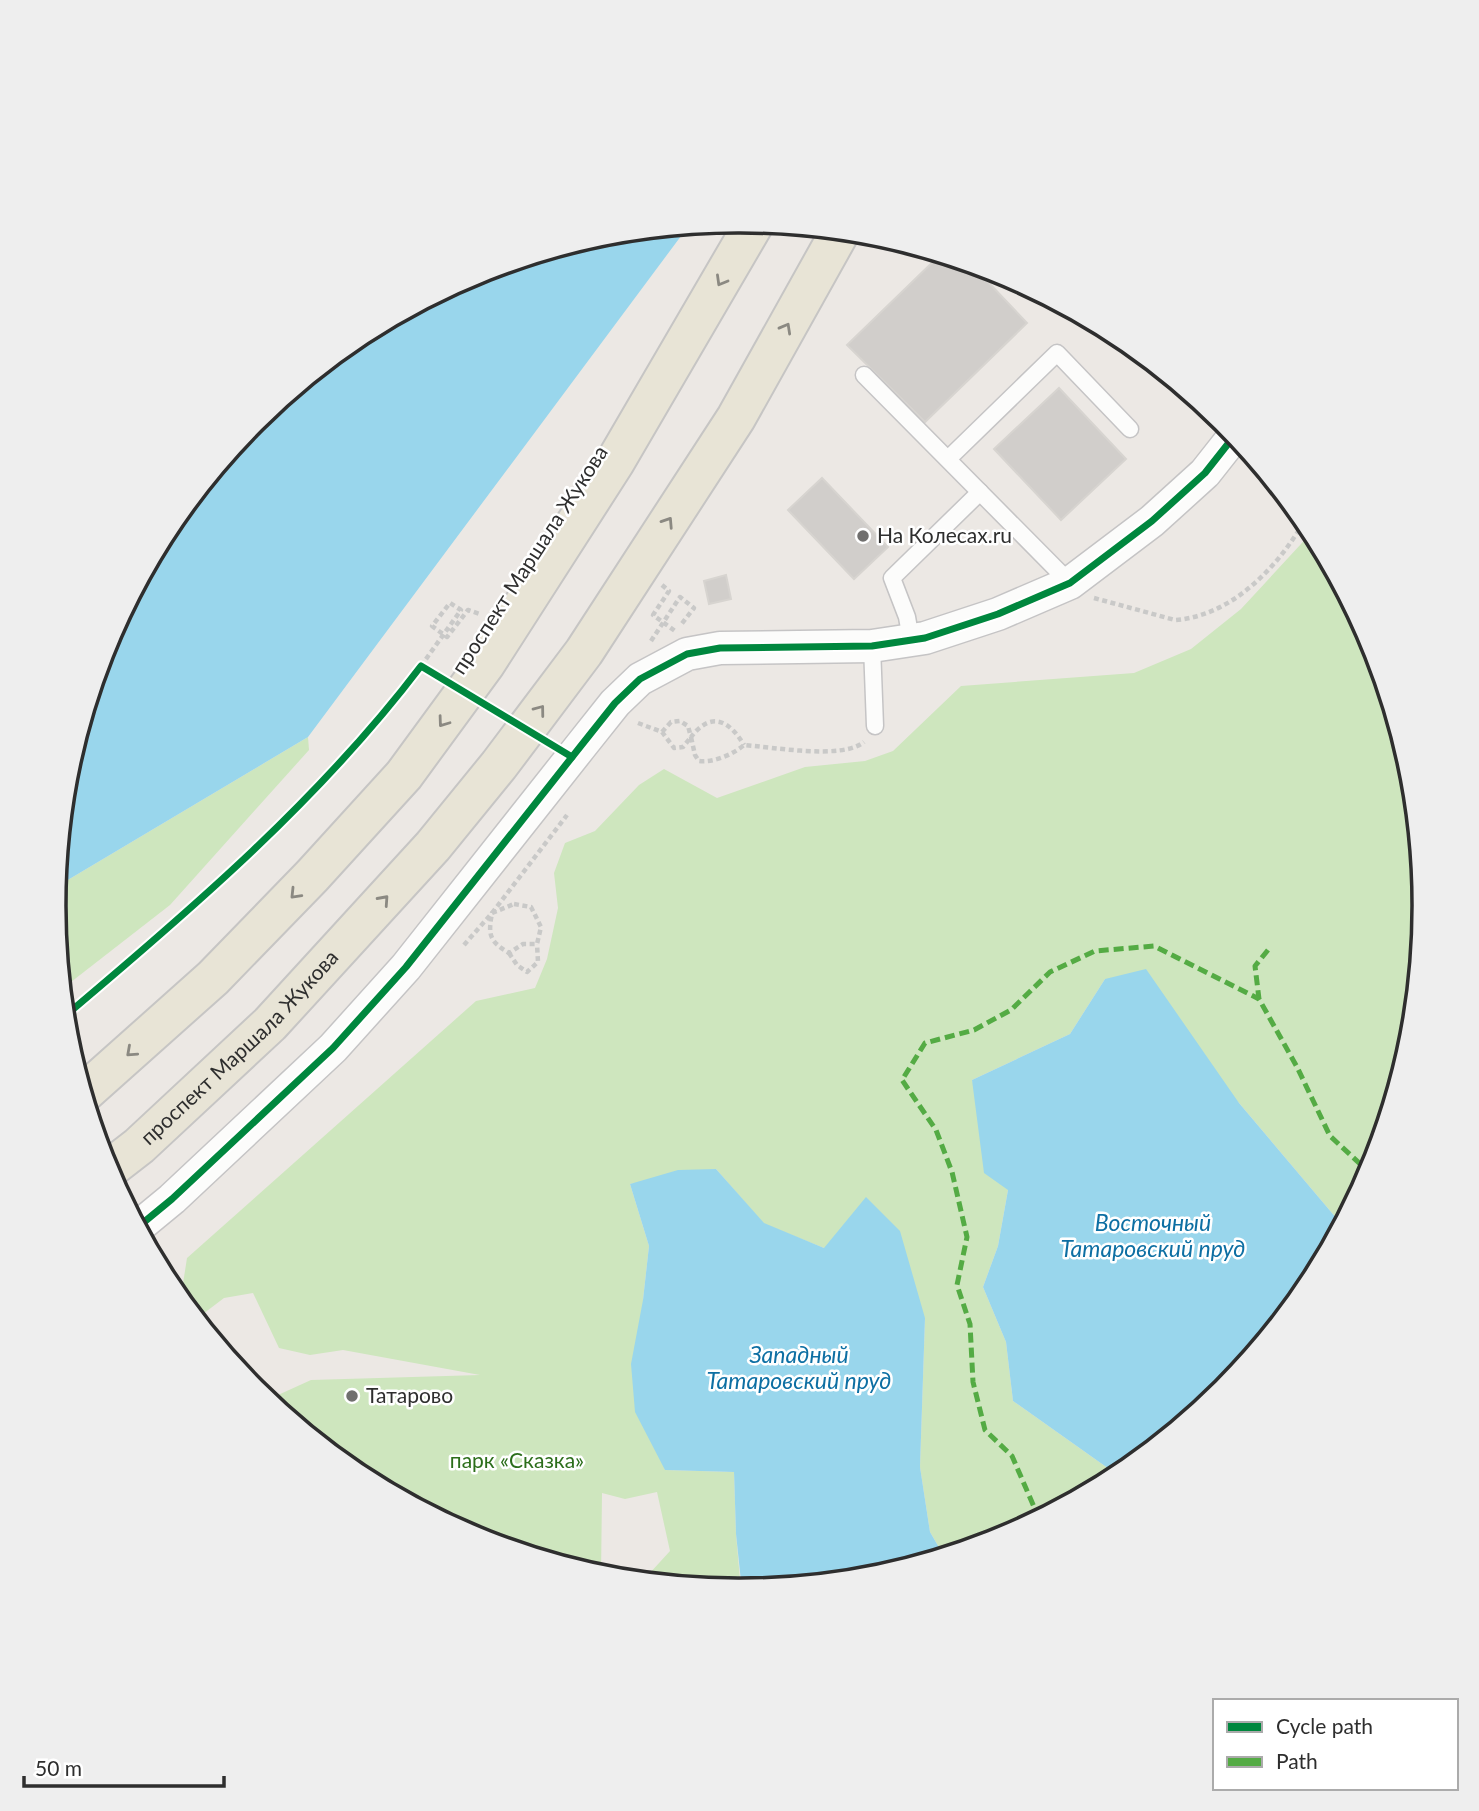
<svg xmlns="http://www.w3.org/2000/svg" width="1479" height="1811" viewBox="0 0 1479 1811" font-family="Lato,sans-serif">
	<rect width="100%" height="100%" fill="#ece8e4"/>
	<g fill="#cee6be">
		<path d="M 1313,531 L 1373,644 L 1412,772 L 1425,906 L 1411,1040 L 1372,1168 L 1339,1231 L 1337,1219 L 1239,1103 L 1105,979 L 1070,1034 L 972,1080 L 1008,1190 L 998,1246 L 983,1287 L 1006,1342 L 1013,1401 L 1119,1476 L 1001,1539 L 944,1556 L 930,1532 L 920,1467 L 925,1318 L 824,1248 L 764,1224 L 716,1169 L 630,1184 L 649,1246 L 643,1300 L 665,1470 L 734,1472 L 736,1534 L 741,1591 L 649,1582 L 649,1574 L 670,1551 L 657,1492 L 625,1499 L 602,1493 L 601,1576 L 477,1538 L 358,1475 L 267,1400 L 311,1380 L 480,1375 L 343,1350 L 310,1355 L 279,1348 L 253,1293 L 224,1298 L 199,1317 L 182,1290 L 187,1258 L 476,1001 L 535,988 L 547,959 L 558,908 L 554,873 L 565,843 L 595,831 L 639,785 L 664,769 L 717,798 L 805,767 L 865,761 L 893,751 L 961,686 L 1134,673 L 1191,649 L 1241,609 Z"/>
		<path d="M 308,737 L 309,750 L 170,905 L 62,989 L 54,905 L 56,887 Z"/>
	</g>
	<g fill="#99d6ec">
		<path d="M 695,225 L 684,232 L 308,737 L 56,887 L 68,771 L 107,643 L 170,524 L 255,421 L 359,336 L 478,272 L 606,233 Z"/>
		<path d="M 1146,969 L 1239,1103 L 1337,1219 C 1341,1254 1286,1315 1263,1342 C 1248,1353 1237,1378 1222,1392 C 1189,1421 1154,1449 1119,1476 L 1013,1401 L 1006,1342 L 983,1287 L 998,1246 L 1008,1190 L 984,1173 L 972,1080 L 1070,1034 L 1105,979 Z"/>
		<path d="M 716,1169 L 764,1223 L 824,1248 L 866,1197 L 900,1231 L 925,1318 L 920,1467 L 930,1532 L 944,1556 L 873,1578 L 742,1591 L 736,1534 L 734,1472 L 665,1470 L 635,1412 L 631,1364 L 643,1300 L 649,1246 L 630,1184 L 678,1170 Z"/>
	</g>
	<g fill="#d1cecb" stroke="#d7d4d0" stroke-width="2">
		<path d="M 941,254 L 969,262 L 1027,323 L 925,422 L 847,345 Z"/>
		<path d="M 1059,388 L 1126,459 L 1061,520 L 994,449 Z"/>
		<path d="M 822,478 L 888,547 L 854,579 L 788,510 Z"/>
		<path d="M 726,575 L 731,599 L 709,604 L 704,581 Z"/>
	</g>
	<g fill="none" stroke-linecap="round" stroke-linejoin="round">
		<g stroke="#c5c4c5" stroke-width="19">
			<g id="service">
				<path d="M 864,375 L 1070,583"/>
				<path d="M 948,459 L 1057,353 L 1130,429"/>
				<path d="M 911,640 L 907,617 L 892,578 L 980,492"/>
				<path d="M 872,646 L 875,726"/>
			</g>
		</g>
		<g stroke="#c5c4c5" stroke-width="35">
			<path id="minor" d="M 138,1227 L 172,1199 L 333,1048 L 406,967 L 580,747 L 615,703 L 640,679 L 687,654 L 720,648 L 872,646 L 925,638 L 998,614 L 1070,583 L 1152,521 L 1205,473 L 1235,435"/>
		</g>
		<g stroke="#c6c5c4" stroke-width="42">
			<g id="primary">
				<path d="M 84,1093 L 213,978 L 312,876 L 404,775 L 486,663 L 615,462 L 755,222"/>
				<path id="s1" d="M 108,1170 L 139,1146 L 270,1024 L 433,846 L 499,765 L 584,652 L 736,418 L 841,230"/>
			</g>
		</g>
		<g stroke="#c9c9c8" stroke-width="4.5" stroke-dasharray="5 3.5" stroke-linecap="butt">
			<path d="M 662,585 L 669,591 L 653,615 L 675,631"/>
			<path d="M 1094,598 L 1175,620 C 1232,616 1278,567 1305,520"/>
			<path d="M 651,641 L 680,597 L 694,608 L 680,626"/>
			<path d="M 421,666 L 461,610 L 450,603 L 432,626 L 447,637 L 468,610 L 480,614"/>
			<path d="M 638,723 L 662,732 L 674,748 L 683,747 L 691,737 L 695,755 L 699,761 C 713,763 734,754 744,745 C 773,747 842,760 864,742"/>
			<path d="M 662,732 L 671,722 L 680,721 L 688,726 L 691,737 C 711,711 729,720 744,745"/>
			<path d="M 514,904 L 531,907 L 541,927 L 537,944 L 523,944 L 509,953 C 489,941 488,935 492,913 Z"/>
			<path d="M 464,945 L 492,913 L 567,815"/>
			<path d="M 509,953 L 517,965 L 527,972 L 538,962 L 537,944"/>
			<path d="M 156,1247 L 158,1264"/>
		</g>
		<use href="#service" stroke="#fcfcfb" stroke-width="16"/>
		<use href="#minor" stroke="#fcfcfb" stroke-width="32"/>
		<use href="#primary" stroke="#e8e4d6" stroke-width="38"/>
		<g stroke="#54ab44" stroke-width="5" stroke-dasharray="10 5" stroke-linecap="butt">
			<path d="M 1268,950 L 1255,966 L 1259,999 L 1297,1067 L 1330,1136 L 1370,1173"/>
			<path d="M 1041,1517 L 1038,1516 L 1012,1456 L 985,1430 L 973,1382 L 970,1324 L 957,1285 L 967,1237 L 952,1172 L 936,1130 L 902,1080 L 925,1043 L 974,1030 L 1011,1010 L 1050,972 L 1095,951 L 1154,946 L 1259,999"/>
		</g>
		<g stroke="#fff" stroke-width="11">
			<g id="cycleway">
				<path d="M 65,1016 C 192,909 320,799 421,666 L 572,757"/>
				<path d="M 138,1227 L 172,1199 L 333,1048 L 406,967 L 580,747 L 615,703 L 640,679 L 687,654 L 720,648 L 872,646 L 925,638 L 998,614 L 1070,583 L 1152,521 L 1205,473 L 1235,435"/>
			</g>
		</g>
		<use href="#cycleway" stroke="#00873e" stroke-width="7"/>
	</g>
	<defs><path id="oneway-chevron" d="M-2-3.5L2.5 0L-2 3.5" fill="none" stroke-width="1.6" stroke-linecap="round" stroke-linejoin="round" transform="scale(1.75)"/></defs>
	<g stroke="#8b8982">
		<use href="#oneway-chevron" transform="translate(721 281) rotate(120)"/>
		<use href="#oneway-chevron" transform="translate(786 328) rotate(-61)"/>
		<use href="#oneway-chevron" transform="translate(668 522) rotate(-57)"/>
		<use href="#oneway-chevron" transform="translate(540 710) rotate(-53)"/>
		<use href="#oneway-chevron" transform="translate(443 722) rotate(126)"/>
		<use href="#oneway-chevron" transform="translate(295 894) rotate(134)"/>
		<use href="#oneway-chevron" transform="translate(384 900) rotate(-48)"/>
		<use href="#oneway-chevron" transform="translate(131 1052) rotate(138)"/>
	</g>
	<g fill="#706f6e" stroke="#fff" stroke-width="2.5">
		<circle cx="863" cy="536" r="7"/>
		<circle cx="352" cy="1396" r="7"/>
	</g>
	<g text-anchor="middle" stroke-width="5" stroke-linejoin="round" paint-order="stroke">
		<g font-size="21" fill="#2e2e2e" stroke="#fff" text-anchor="start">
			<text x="877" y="543">На Колесах.ru</text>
			<text x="366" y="1403">Татарово</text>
		</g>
		<g font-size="21" fill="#2e2e2e" stroke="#fff">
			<text transform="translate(530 560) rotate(-57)" y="7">проспект Маршала Жукова</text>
			<text dy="7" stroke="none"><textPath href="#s1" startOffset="180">проспект Маршала Жукова</textPath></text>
		</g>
		<g font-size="21" fill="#2c6e1b" stroke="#fff">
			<text x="517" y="1468">парк «Сказка»</text>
		</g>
		<g font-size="23" font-style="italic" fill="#0d6fa3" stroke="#fff">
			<text x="1153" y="1231">Восточный<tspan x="1153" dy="26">Татаровский пруд</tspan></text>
			<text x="799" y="1363">Западный<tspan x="799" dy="26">Татаровский пруд</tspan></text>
		</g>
	</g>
	<path d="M0 0H1479V1811H0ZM738 233H740A672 672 0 0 1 1412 905V906A672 672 0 0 1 740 1578H738A672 672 0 0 1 66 906V905A672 672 0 0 1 738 233Z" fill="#eee" fill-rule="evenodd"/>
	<path fill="none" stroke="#2e2e2e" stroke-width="3.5" d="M738 233H740A672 672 0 0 1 1412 905V906A672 672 0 0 1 740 1578H738A672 672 0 0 1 66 906V905A672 672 0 0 1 738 233Z"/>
	<rect x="1213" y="1699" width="245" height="91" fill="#ffffff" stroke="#ababab" stroke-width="2"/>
	<rect x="1227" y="1722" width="35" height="10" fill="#00873e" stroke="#ababab" stroke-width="2"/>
	<text x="1276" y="1734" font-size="21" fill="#2e2e2e">Cycle path</text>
	<rect x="1227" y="1757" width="35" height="10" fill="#54ab44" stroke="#ababab" stroke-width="2"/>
	<text x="1276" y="1769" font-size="21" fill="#2e2e2e">Path</text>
	<path d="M24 1776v10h200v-10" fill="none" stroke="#2e2e2e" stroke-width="3.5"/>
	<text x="35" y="1776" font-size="21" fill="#2e2e2e" stroke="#ffffff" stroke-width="5" paint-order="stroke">50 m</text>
</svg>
